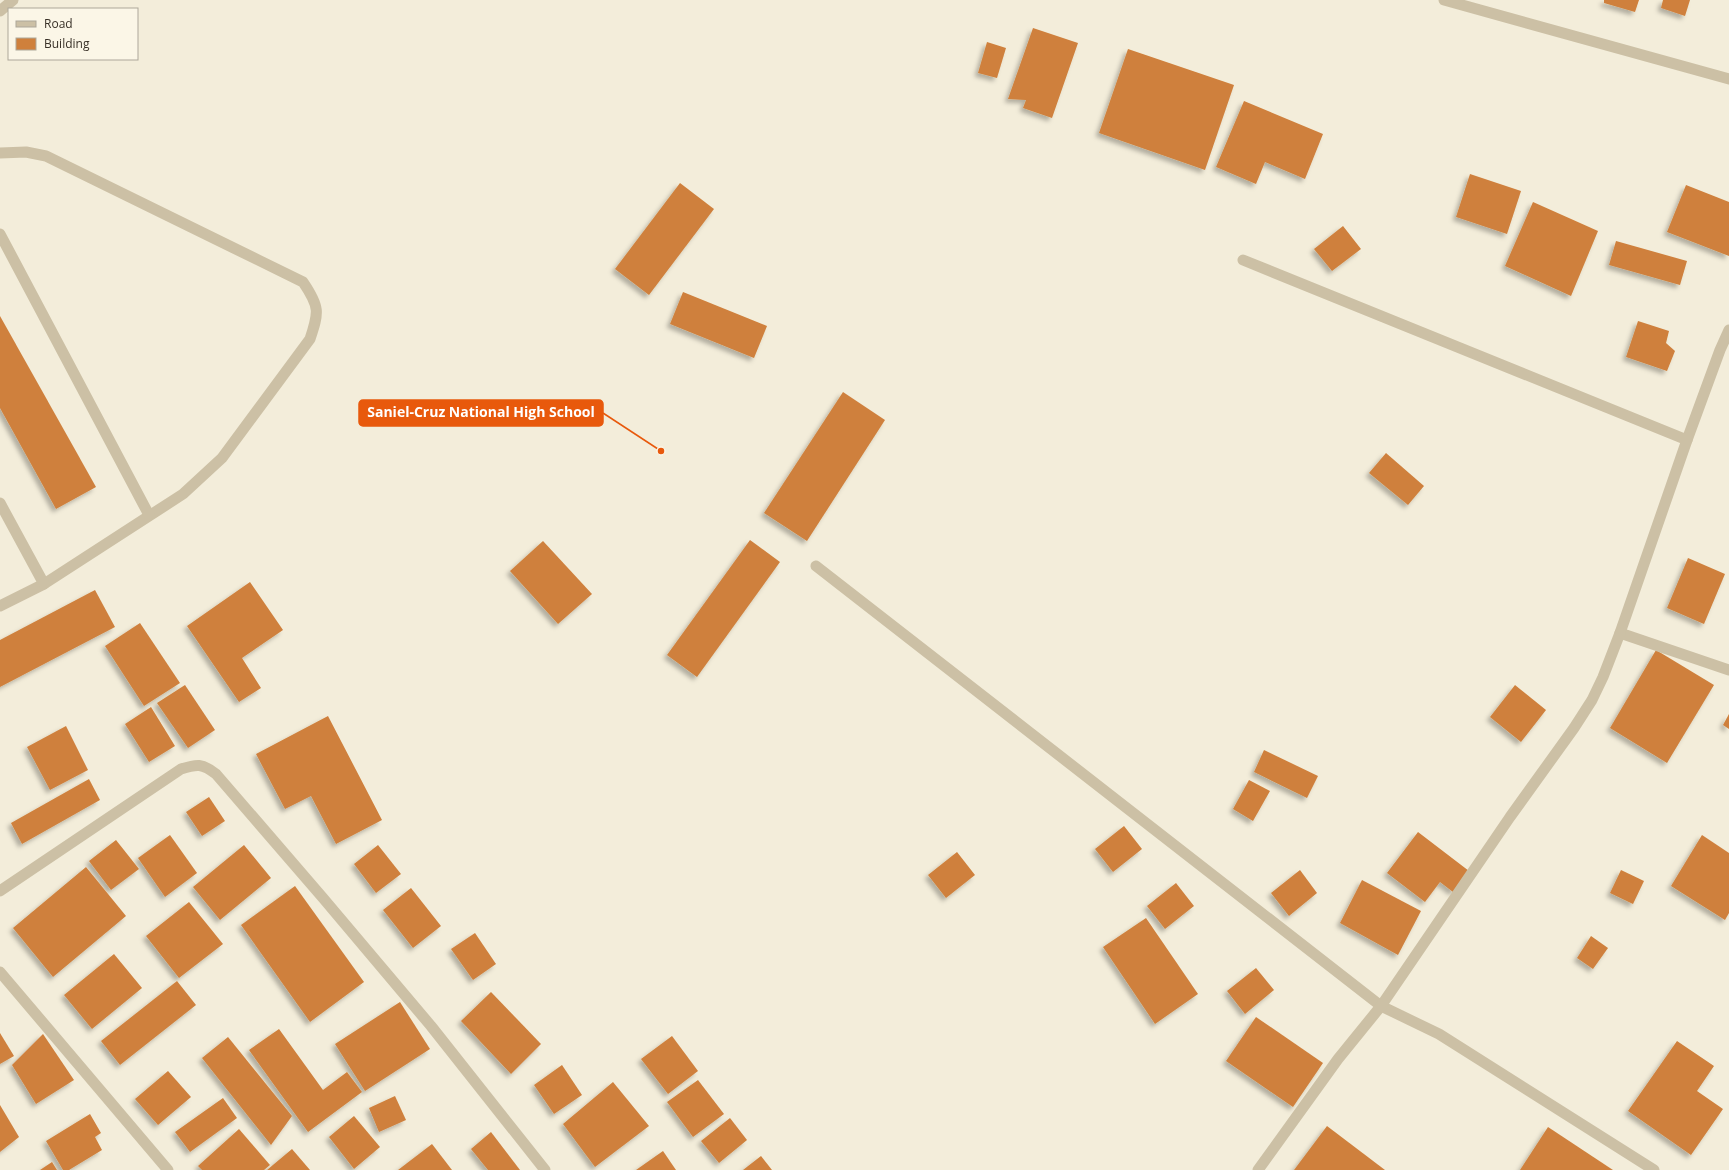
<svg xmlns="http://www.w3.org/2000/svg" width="1729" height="1170" viewBox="0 0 1729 1170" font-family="'Open Sans',sans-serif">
	<defs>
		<filter id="shadow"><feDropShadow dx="-3.5" dy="3.5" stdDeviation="2" flood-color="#0004"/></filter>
	</defs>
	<rect width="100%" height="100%" fill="#f3edda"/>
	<g fill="#cf803c" filter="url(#shadow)">
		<path d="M 1604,0 L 1639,0 L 1635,12 L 1604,3 Z"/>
		<path d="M 1663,0 L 1690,0 L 1685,16 L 1661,8 Z"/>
		<path d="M 1033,28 L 1078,43 L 1052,118 L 1023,108 L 1026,100 L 1008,99 Z"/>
		<path d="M 987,42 L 1006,48 L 997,78 L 978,73 Z"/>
		<path d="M 1128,49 L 1234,85 L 1205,170 L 1099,133 Z"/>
		<path d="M 1244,101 L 1323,134 L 1305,179 L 1265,162 L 1256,184 L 1216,167 Z"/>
		<path d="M 1470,174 L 1521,191 L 1507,234 L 1456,217 Z"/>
		<path d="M 680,183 L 714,209 L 649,295 L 615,269 Z"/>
		<path d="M 1686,185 L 1729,202 L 1729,256 L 1667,232 Z"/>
		<path d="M 1533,202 L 1598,231 L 1571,296 L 1505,266 Z"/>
		<path d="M 1343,226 L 1361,249 L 1332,271 L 1314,249 Z"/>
		<path d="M 1616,241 L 1687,261 L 1680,285 L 1609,265 Z"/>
		<path d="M 683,292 L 767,326 L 754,358 L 670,324 Z"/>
		<path d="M 0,316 L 96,487 L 56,509 L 0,408 Z"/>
		<path d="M 1638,321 L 1669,331 L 1666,343 L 1675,351 L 1667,371 L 1626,357 Z"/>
		<path d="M 843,392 L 885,420 L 807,541 L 764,513 Z"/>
		<path d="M 1386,453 L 1424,486 L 1408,505 L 1369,473 Z"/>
		<path d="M 750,540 L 780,562 L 697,677 L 667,655 Z"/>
		<path d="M 543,541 L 592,594 L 558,624 L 510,571 Z"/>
		<path d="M 1688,558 L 1725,574 L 1704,624 L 1667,608 Z"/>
		<path d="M 250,582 L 283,630 L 242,658 L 261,688 L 239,702 L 187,626 Z"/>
		<path d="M 95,590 L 115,627 L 0,687 L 0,640 Z"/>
		<path d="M 140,623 L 180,683 L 144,706 L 105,646 Z"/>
		<path d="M 1656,650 L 1714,685 L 1667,763 L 1610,728 Z"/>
		<path d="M 185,685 L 215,730 L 188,748 L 157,703 Z"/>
		<path d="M 1515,685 L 1546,710 L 1521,742 L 1490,717 Z"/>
		<path d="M 151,707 L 175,746 L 149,762 L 125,724 Z"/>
		<path d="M 1729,714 L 1729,729 L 1723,725 Z"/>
		<path d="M 328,716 L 382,820 L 336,844 L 311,796 L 285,809 L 256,754 Z"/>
		<path d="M 66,726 L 88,770 L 50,790 L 27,747 Z"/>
		<path d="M 1264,750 L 1318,776 L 1307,798 L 1254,772 Z"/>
		<path d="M 89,779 L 100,800 L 22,844 L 11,823 Z"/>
		<path d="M 1249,780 L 1270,791 L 1253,821 L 1233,809 Z"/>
		<path d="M 209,797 L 225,821 L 202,836 L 186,812 Z"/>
		<path d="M 1124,826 L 1142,849 L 1113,872 L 1095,849 Z"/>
		<path d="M 1418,832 L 1469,871 L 1453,892 L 1440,882 L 1425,902 L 1387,873 Z"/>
		<path d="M 170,835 L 197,873 L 165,897 L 138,858 Z"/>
		<path d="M 1702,835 L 1729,853 L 1729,913 L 1725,920 L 1671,886 Z"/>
		<path d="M 116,840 L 139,869 L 111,890 L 89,861 Z"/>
		<path d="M 244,845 L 271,878 L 220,920 L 193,887 Z"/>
		<path d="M 378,845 L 401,874 L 376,893 L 354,864 Z"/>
		<path d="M 957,852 L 975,875 L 946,898 L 928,875 Z"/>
		<path d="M 86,867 L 126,916 L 53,977 L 13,928 Z"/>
		<path d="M 1300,870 L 1317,893 L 1289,916 L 1271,893 Z"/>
		<path d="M 1621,870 L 1644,881 L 1633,904 L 1610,893 Z"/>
		<path d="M 1362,880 L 1421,911 L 1398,955 L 1340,923 Z"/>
		<path d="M 1176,883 L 1194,906 L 1165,929 L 1147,906 Z"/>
		<path d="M 295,886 L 364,982 L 310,1022 L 241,925 Z"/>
		<path d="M 411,888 L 441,926 L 413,948 L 383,910 Z"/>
		<path d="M 189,902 L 223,944 L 179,978 L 146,936 Z"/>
		<path d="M 1146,918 L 1198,994 L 1155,1024 L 1103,947 Z"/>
		<path d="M 475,933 L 496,964 L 473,980 L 451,949 Z"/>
		<path d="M 1591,936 L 1608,948 L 1593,969 L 1577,958 Z"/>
		<path d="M 114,954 L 142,988 L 92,1029 L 64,995 Z"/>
		<path d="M 1256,968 L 1274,990 L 1245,1014 L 1227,991 Z"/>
		<path d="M 177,981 L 196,1005 L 120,1065 L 101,1041 Z"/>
		<path d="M 491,992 L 541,1044 L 511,1074 L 461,1021 Z"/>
		<path d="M 400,1002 L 430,1049 L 365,1091 L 335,1044 Z"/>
		<path d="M 1256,1017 L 1323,1063 L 1293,1107 L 1226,1061 Z"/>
		<path d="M 279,1029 L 323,1090 L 347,1072 L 362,1092 L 308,1132 L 249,1050 Z"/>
		<path d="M 0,1033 L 14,1056 L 0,1064 Z"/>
		<path d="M 43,1034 L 74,1080 L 36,1104 L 12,1065 Z"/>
		<path d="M 672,1036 L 698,1071 L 668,1094 L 641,1059 Z"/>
		<path d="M 228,1037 L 292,1116 L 271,1145 L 202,1058 Z"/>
		<path d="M 1677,1041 L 1714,1066 L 1697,1091 L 1723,1109 L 1691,1155 L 1628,1111 Z"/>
		<path d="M 562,1065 L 582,1095 L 554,1114 L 534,1085 Z"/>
		<path d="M 168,1071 L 191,1097 L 158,1125 L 135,1099 Z"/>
		<path d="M 698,1080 L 724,1114 L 693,1137 L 667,1102 Z"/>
		<path d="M 613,1082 L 649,1126 L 595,1167 L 563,1124 Z"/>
		<path d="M 395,1096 L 406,1120 L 379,1132 L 369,1108 Z"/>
		<path d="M 223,1098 L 237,1118 L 190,1152 L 175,1132 Z"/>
		<path d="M 0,1105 L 19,1137 L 0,1152 Z"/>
		<path d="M 90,1114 L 101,1133 L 95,1137 L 102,1150 L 69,1170 L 63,1170 L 46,1141 Z"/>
		<path d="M 354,1116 L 380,1147 L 354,1169 L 329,1137 Z"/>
		<path d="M 730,1118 L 747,1140 L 719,1163 L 701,1141 Z"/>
		<path d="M 1327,1126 L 1385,1170 L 1294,1170 Z"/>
		<path d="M 1548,1127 L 1613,1170 L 1520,1170 Z"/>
		<path d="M 239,1129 L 270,1165 L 264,1170 L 202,1170 L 198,1166 Z"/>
		<path d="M 491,1132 L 520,1170 L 488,1170 L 471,1149 Z"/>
		<path d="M 432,1144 L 452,1170 L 398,1170 Z"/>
		<path d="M 292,1149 L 310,1170 L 267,1170 Z"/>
		<path d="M 663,1151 L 676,1170 L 636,1170 Z"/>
		<path d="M 761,1156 L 772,1170 L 743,1170 Z"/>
		<path d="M 52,1162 L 57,1170 L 40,1170 Z"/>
	</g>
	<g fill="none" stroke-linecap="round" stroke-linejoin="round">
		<g stroke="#ccc0a5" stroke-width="11">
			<path d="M 0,153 L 26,152 L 46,156 L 303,282 C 320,307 319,312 310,339 L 222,458 L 183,494 L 44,584 L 0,606"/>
			<path d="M 0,234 L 149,515"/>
			<path d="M 0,503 L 44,584"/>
		</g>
		<g stroke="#ccc0a5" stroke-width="11">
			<path d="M 1444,0 L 1729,79"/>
			<path d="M 1243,260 L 1687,440"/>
			<path d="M 1729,330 L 1720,350 L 1687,440 L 1620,633 L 1729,670"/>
			<path d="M 816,566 L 1381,1006 L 1439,1034 L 1654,1170"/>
			<path d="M 0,891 L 181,769 C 197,764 202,763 216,774 L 323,898 L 431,1026 L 545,1170"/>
			<path d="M 0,972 L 168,1170"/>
			<path d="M 1258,1170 L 1338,1059 L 1381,1006 L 1510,817 L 1574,728 L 1592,700 L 1603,677 L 1620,633"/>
		</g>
		<path stroke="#ccc0a5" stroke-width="11" d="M 0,11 L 13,0"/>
	</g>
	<path fill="none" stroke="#e8590c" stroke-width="1.5" d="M661 451L603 413"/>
	<circle fill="#e8590c" stroke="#fbf6e7" stroke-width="1.5" cx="661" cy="451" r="4"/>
	<rect fill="#e8590c" stroke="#e8590c" stroke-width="1.5" x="359" y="400" width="244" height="26" rx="4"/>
	<g font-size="14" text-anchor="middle" font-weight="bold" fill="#fff">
		<text x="481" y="417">Saniel-Cruz National High School</text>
	</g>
	<rect x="8" y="8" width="130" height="52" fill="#fbf6e7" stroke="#ada79a"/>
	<rect x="16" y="21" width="20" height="6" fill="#ccc0a5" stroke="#ada79a"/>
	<text x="44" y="28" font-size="12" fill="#383027">Road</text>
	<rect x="16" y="38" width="20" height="12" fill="#cf803c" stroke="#ada79a"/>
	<text x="44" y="48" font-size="12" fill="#383027">Building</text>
</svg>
